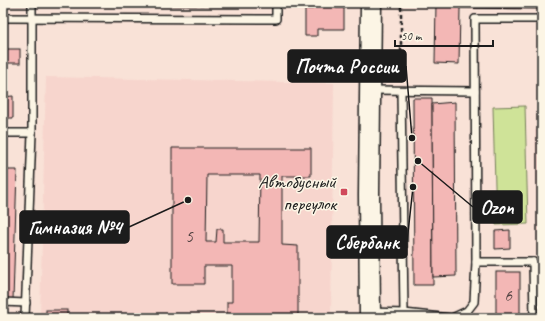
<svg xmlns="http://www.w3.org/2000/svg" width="545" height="321" viewBox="0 0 545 321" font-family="Caveat,sans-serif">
	<rect width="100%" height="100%" fill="#f9e2d7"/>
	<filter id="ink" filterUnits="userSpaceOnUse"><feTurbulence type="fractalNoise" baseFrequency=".025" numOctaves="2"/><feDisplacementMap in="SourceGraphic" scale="8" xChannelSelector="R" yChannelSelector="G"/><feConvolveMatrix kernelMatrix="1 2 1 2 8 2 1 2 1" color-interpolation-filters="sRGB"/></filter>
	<g filter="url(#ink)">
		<g fill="#f7d5cd">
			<path d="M 46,77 L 334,83 L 331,318 L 40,318 Z"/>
			<path d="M 542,129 L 542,284 L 539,281 L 535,130 Z"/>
		</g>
		<path fill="#cfe398" stroke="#76805a" d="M 525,106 L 528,224 L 496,225 L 493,107 Z"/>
		<g fill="#f3b7b5" stroke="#1c1c1c" fill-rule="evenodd">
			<path d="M 3,3 L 266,3 L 266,6 L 3,5 Z"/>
			<path d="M 313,3 L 336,3 L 336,8 L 344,8 L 344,29 L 317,29 L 317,36 L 305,36 L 305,9 L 313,9 Z"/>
			<path d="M 436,3 L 542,3 L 542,9 L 460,8 L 459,64 L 435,63 Z"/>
			<rect x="3" y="49" width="17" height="14"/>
			<path d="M 13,96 L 13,118 L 3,118 L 3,97 Z"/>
			<path d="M 413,98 L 432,98 L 433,285 L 414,285 Z"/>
			<path d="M 455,102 L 456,276 L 433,277 L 432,104 Z"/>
			<path d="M 172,148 L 311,148 L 311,176 L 282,176 L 282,245 L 298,246 L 298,317 L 227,317 L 227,302 L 232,302 L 232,266 L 204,266 L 204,284 L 172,284 ZM 207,175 L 260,175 L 259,242 L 223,242 L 223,229 L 217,229 L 216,242 L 206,242 Z"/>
			<path d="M 3,170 L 17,170 L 13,300 L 3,300 Z"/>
			<path d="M 510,230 L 510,248 L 495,249 L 495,231 Z"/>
			<rect x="496" y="272" width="24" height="46"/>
			<rect x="46" y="310" width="21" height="8"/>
		</g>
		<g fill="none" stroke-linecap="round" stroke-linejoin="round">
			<g stroke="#1c1c1c" stroke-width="10">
				<g id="lane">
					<path d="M 3,18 L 276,19 L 276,3"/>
					<path d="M 371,90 L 475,91"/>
					<path d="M 401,91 L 404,313"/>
					<path d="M 3,133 L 32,133"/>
					<path d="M 476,262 L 533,262 L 534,318"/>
					<path d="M 533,262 L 542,272"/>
					<path d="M 3,302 L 26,303"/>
					<path d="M 370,312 L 404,313 L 450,318"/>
					<path d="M 25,318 L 32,133 L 32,5"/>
					<path d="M 452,318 L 467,311 L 474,302 L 476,262 L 475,19 L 542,19"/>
				</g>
			</g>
			<g stroke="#1c1c1c" stroke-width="23">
				<path id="secondary" d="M 370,318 L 369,195 L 371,3"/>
			</g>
			<path stroke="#1c1c1c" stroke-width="2.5" stroke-dasharray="4 3" stroke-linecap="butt" d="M 401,80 L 401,3"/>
			<use href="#lane" stroke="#fcf5e5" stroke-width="7"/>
			<use href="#secondary" stroke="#fcf5e5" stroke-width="20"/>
		</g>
	</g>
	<rect fill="#d1495b" stroke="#fcf5e5" stroke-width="1.5" x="340" y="188" width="8" height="8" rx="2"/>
	<g text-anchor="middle" stroke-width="3" stroke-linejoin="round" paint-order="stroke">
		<g font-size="17" fill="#524342">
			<text x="189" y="242">5</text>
			<text x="508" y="301">6</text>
		</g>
		<g font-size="19" fill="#1c1c1c" stroke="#fcf5e5" text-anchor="end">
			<text x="336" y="188">Автобусный<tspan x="336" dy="22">переулок</tspan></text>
		</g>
	</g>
	<path fill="none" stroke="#1c1c1c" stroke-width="1.5" d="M412 138L406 66M418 161L473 207M188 200L129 227M413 187L407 242"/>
	<g fill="#1c1c1c" stroke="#fcf5e5" stroke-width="1.5">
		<circle cx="412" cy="138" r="4"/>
		<circle cx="418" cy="161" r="4"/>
		<circle cx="188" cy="200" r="4"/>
		<circle cx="413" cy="187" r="4"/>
	</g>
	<g fill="#1c1c1c" stroke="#1c1c1c" stroke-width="1.5">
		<rect x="288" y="50" width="118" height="32" rx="4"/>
		<rect x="473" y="191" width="49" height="32" rx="4"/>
		<rect x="20" y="211" width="109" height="32" rx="4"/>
		<rect x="327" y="226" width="80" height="32" rx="4"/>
	</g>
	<g font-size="20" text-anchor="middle" font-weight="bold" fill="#fff">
		<text x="347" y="73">Почта России</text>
		<text x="497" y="214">Ozon</text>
		<text x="75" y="234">Гимназия №4</text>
		<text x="367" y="249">Сбербанк</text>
	</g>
	<rect width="545" height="321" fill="none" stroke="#fcf5e5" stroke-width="16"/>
	<rect x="8" y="8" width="529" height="305" fill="none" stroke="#1c1c1c" stroke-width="1.5" filter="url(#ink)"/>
	<path d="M395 40v6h98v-6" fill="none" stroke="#1c1c1c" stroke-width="2"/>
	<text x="401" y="40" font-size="12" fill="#1c1c1c" stroke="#fcf5e5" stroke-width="3" paint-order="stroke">50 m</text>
</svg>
